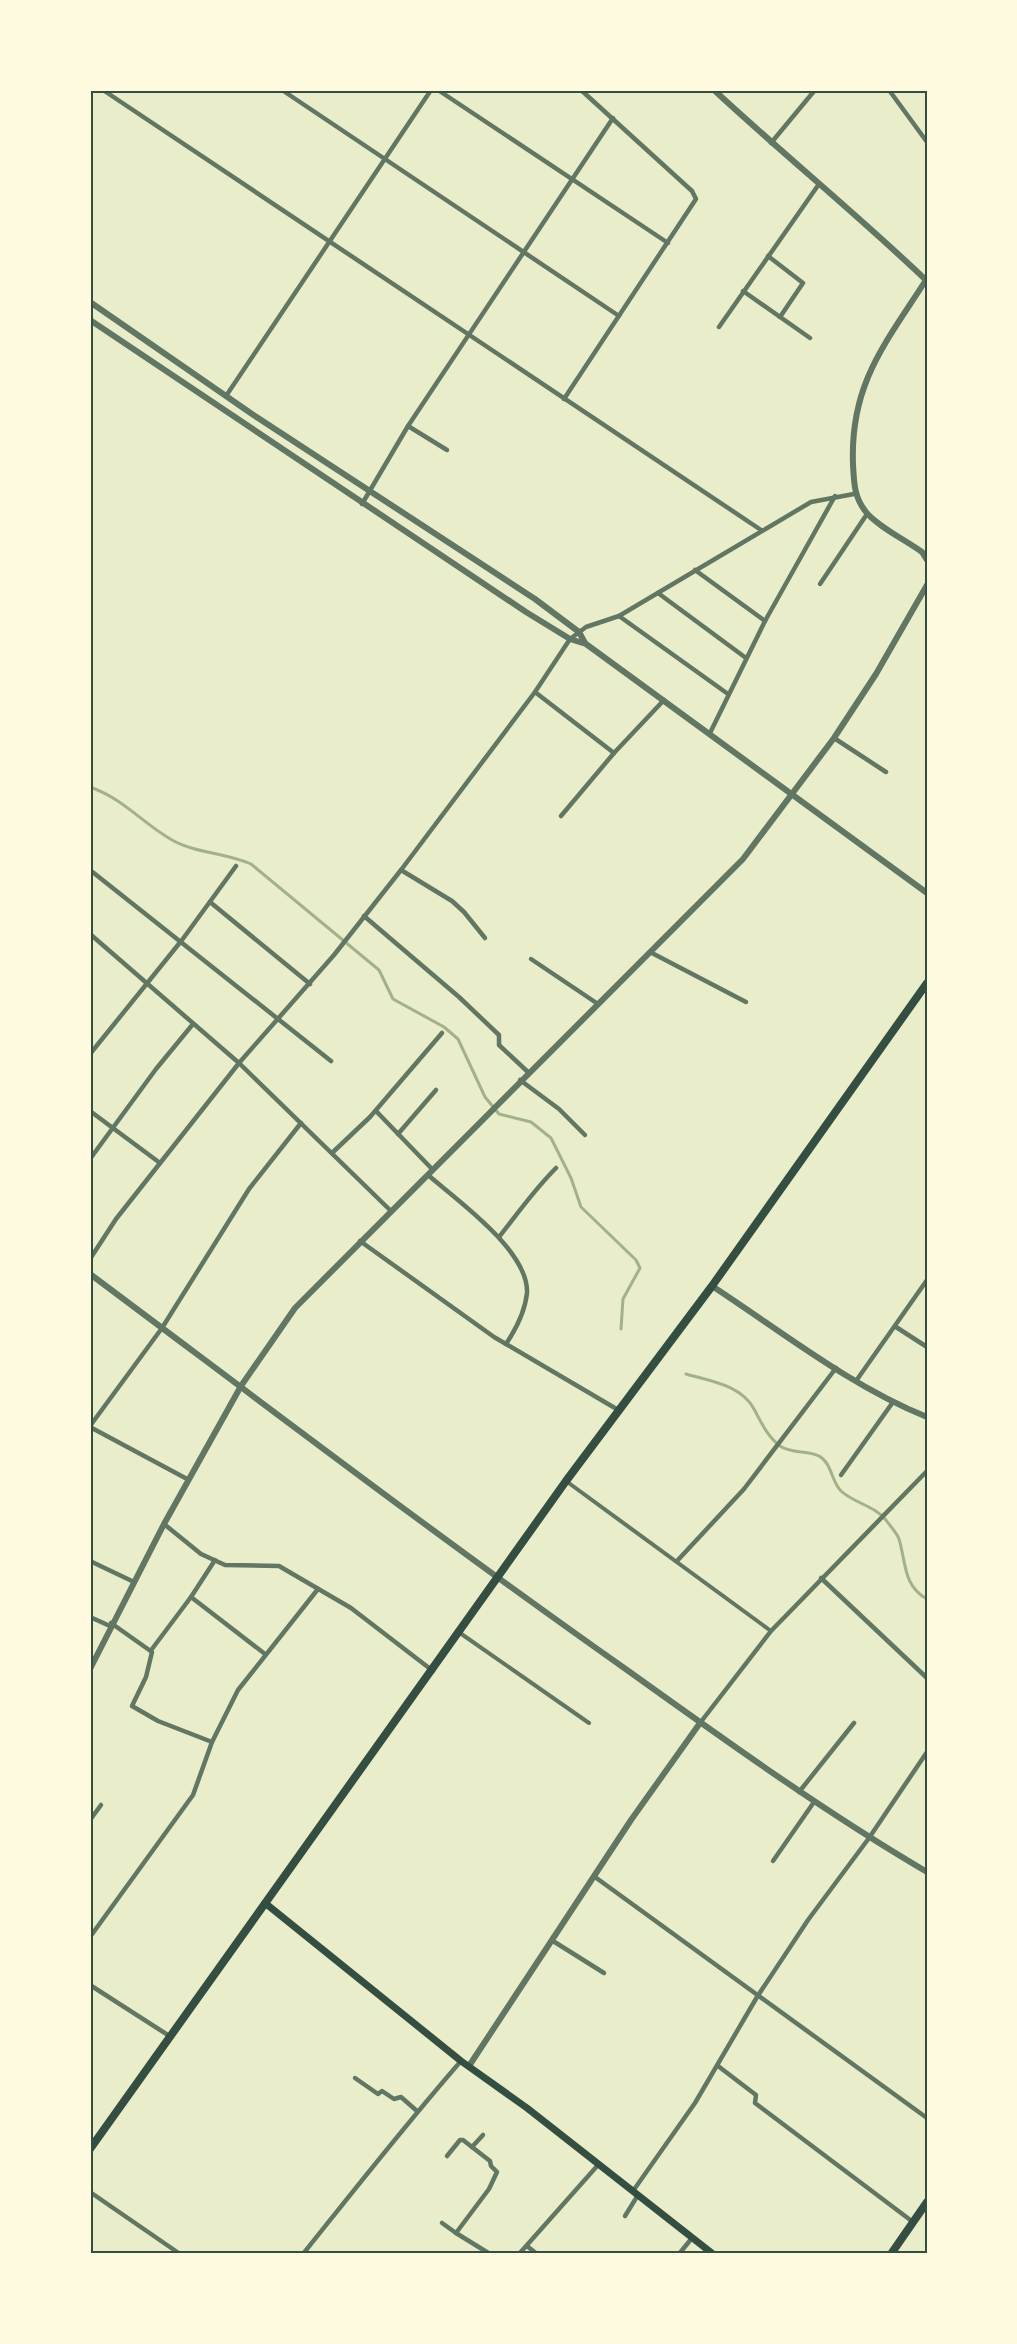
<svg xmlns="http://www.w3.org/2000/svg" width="1017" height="2344" viewBox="0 0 1017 2344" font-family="'DM Sans',sans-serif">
	<rect width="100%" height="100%" fill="#e9edc9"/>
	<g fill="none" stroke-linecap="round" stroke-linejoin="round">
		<g stroke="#a3b18a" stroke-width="3">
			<path d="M 90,787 C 124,799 142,823 172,840 C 195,853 226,853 251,864 L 379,970 L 393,999 L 444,1027 L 458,1039 L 485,1097 L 499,1114 L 531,1122 L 551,1138 L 571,1178 L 581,1207 L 636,1260 L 640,1268 L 623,1299 L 621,1329"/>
			<path d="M 686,1374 C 710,1381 741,1385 754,1409 C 761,1422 767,1436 780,1446 C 791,1454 808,1450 819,1456 C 832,1463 831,1481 841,1491 C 854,1503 875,1506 886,1520 C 890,1526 897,1533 899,1539 C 906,1562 903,1586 927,1599"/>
		</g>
		<g stroke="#617663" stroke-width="4">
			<path d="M 566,1481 L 771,1631"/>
			<path d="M 460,1633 L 589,1723"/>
		</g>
		<g stroke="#617663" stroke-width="4.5">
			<path d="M 103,90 L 761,530"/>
			<path d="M 282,90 L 619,316"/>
			<path d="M 438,90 L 668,243"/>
			<path d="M 889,90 L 927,142"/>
			<path d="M 771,143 L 815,90"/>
			<path d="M 768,256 L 803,283 L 780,317"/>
			<path d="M 743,291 L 810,338"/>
			<path d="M 719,327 L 819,184"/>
			<path d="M 226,396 L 431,90"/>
			<path d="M 564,399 L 696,199 L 692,191 L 581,90"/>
			<path d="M 408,426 L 447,450"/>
			<path d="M 362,504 L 408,426 L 613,118"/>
			<path d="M 695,570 L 765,621"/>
			<path d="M 820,584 L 867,514"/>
			<path d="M 658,593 L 746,658"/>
			<path d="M 619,616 L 728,694"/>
			<path d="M 535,692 L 614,753"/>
			<path d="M 710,733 L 765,621 L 835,496"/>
			<path d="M 834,738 L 886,772"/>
			<path d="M 561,816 L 614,753 L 664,700"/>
			<path d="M 90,870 L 331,1061"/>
			<path d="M 401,870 L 452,901 L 464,912 L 485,938"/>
			<path d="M 210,902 L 310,984"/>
			<path d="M 364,916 L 459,997 L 499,1035 L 499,1045 L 529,1073"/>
			<path d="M 90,934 L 239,1063 L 391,1211"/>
			<path d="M 650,952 L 746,1002"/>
			<path d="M 531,959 L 598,1004"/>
			<path d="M 90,1054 L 182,940 L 236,866"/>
			<path d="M 520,1080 L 559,1109 L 585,1135"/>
			<path d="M 90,1111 L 160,1163"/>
			<path d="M 376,1111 L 433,1170"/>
			<path d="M 398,1134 L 436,1090"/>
			<path d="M 332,1153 L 370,1117 L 442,1033"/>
			<path d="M 90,1159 L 156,1069 L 193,1024"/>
			<path d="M 428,1175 C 457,1200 529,1251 527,1293 C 525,1312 516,1329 506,1344"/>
			<path d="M 499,1237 C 518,1213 534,1190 556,1168"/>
			<path d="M 360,1241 L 494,1337 L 620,1411"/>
			<path d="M 90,1259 L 116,1219 L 239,1063 L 334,955 L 401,870 L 535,692 L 570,639 L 586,627 L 619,616 L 811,502 L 854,494"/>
			<path d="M 896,1327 L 927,1347"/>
			<path d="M 856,1381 L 927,1280"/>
			<path d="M 90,1426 L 162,1328 L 249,1189 L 301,1123"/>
			<path d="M 90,1427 L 189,1480"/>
			<path d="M 841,1475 L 893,1402"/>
			<path d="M 164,1524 L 201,1554 L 225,1565 L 279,1566 L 351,1608 L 433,1671"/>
			<path d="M 90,1561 L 134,1582"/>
			<path d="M 677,1561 L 744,1489 L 836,1368"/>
			<path d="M 821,1578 L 927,1678"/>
			<path d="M 191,1597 L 265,1654"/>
			<path d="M 90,1617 L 110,1626"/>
			<path d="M 111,1623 L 152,1652 L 146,1677 L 132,1706 L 158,1721 L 212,1742"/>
			<path d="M 152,1649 L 191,1597 L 215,1560"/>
			<path d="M 700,1723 L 771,1631 L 927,1471"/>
			<path d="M 799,1792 L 854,1723"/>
			<path d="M 90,1820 L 101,1805"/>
			<path d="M 773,1861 L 814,1802"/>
			<path d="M 595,1877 L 927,2118"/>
			<path d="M 90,1937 L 193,1795 L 212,1742 L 238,1690 L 318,1589"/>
			<path d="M 553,1941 L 604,1973"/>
			<path d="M 90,1985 L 171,2037"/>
			<path d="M 718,2066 L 756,2095 L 755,2103 L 913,2222"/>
			<path d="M 355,2078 L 378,2094 L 382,2091 L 394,2099 L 401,2097 L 417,2111"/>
			<path d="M 472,2147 L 483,2135"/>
			<path d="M 447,2156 L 460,2140 L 463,2140 L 490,2161 L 491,2166 L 497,2172 L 489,2189 L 456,2233 L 490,2254"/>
			<path d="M 633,2191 L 695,2103 L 757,1997 L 808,1920 L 869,1838 L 927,1752"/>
			<path d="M 90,2192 L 180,2254"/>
			<path d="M 625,2216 L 638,2195"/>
			<path d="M 442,2223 L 456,2233"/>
			<path d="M 527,2246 L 537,2254"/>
			<path d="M 303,2254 C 355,2189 406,2124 461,2061"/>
			<path d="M 519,2254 L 598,2165"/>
			<path d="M 679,2254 L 692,2238"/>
		</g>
		<g stroke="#617663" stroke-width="6">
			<path d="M 714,90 C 784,155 858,215 927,281"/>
			<path d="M 926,280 C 885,344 850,384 853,464 C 854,483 854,497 866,512 C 877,526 907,541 922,552 L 927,560"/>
			<path d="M 90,302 L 252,414 L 535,599 L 579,632 L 585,643"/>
			<path d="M 90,320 L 526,612 L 570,639 L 586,644 L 927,893"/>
			<path d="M 90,1274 C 268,1407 445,1542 627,1670 C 725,1740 823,1811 927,1872"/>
			<path d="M 712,1286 C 781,1331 850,1386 927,1417"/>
			<path d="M 90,1669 L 164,1524 L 241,1386 L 295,1308 L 743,859 L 834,738 L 876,674 L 927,585"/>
			<path d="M 469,2066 L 631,1820 L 700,1723"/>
		</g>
		<path stroke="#344e41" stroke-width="7" d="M 265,1903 L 461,2061 L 527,2108 L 713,2254"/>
		<g stroke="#344e41" stroke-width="8">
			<path d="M 90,2149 L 566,1481 L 712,1286 L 927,983"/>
			<path d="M 891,2254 L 927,2202"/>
		</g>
	</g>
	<rect width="1017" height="2344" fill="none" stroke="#fefae0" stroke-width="183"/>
	<rect x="92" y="92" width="834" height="2160" fill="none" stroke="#344e41" stroke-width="2"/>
</svg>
